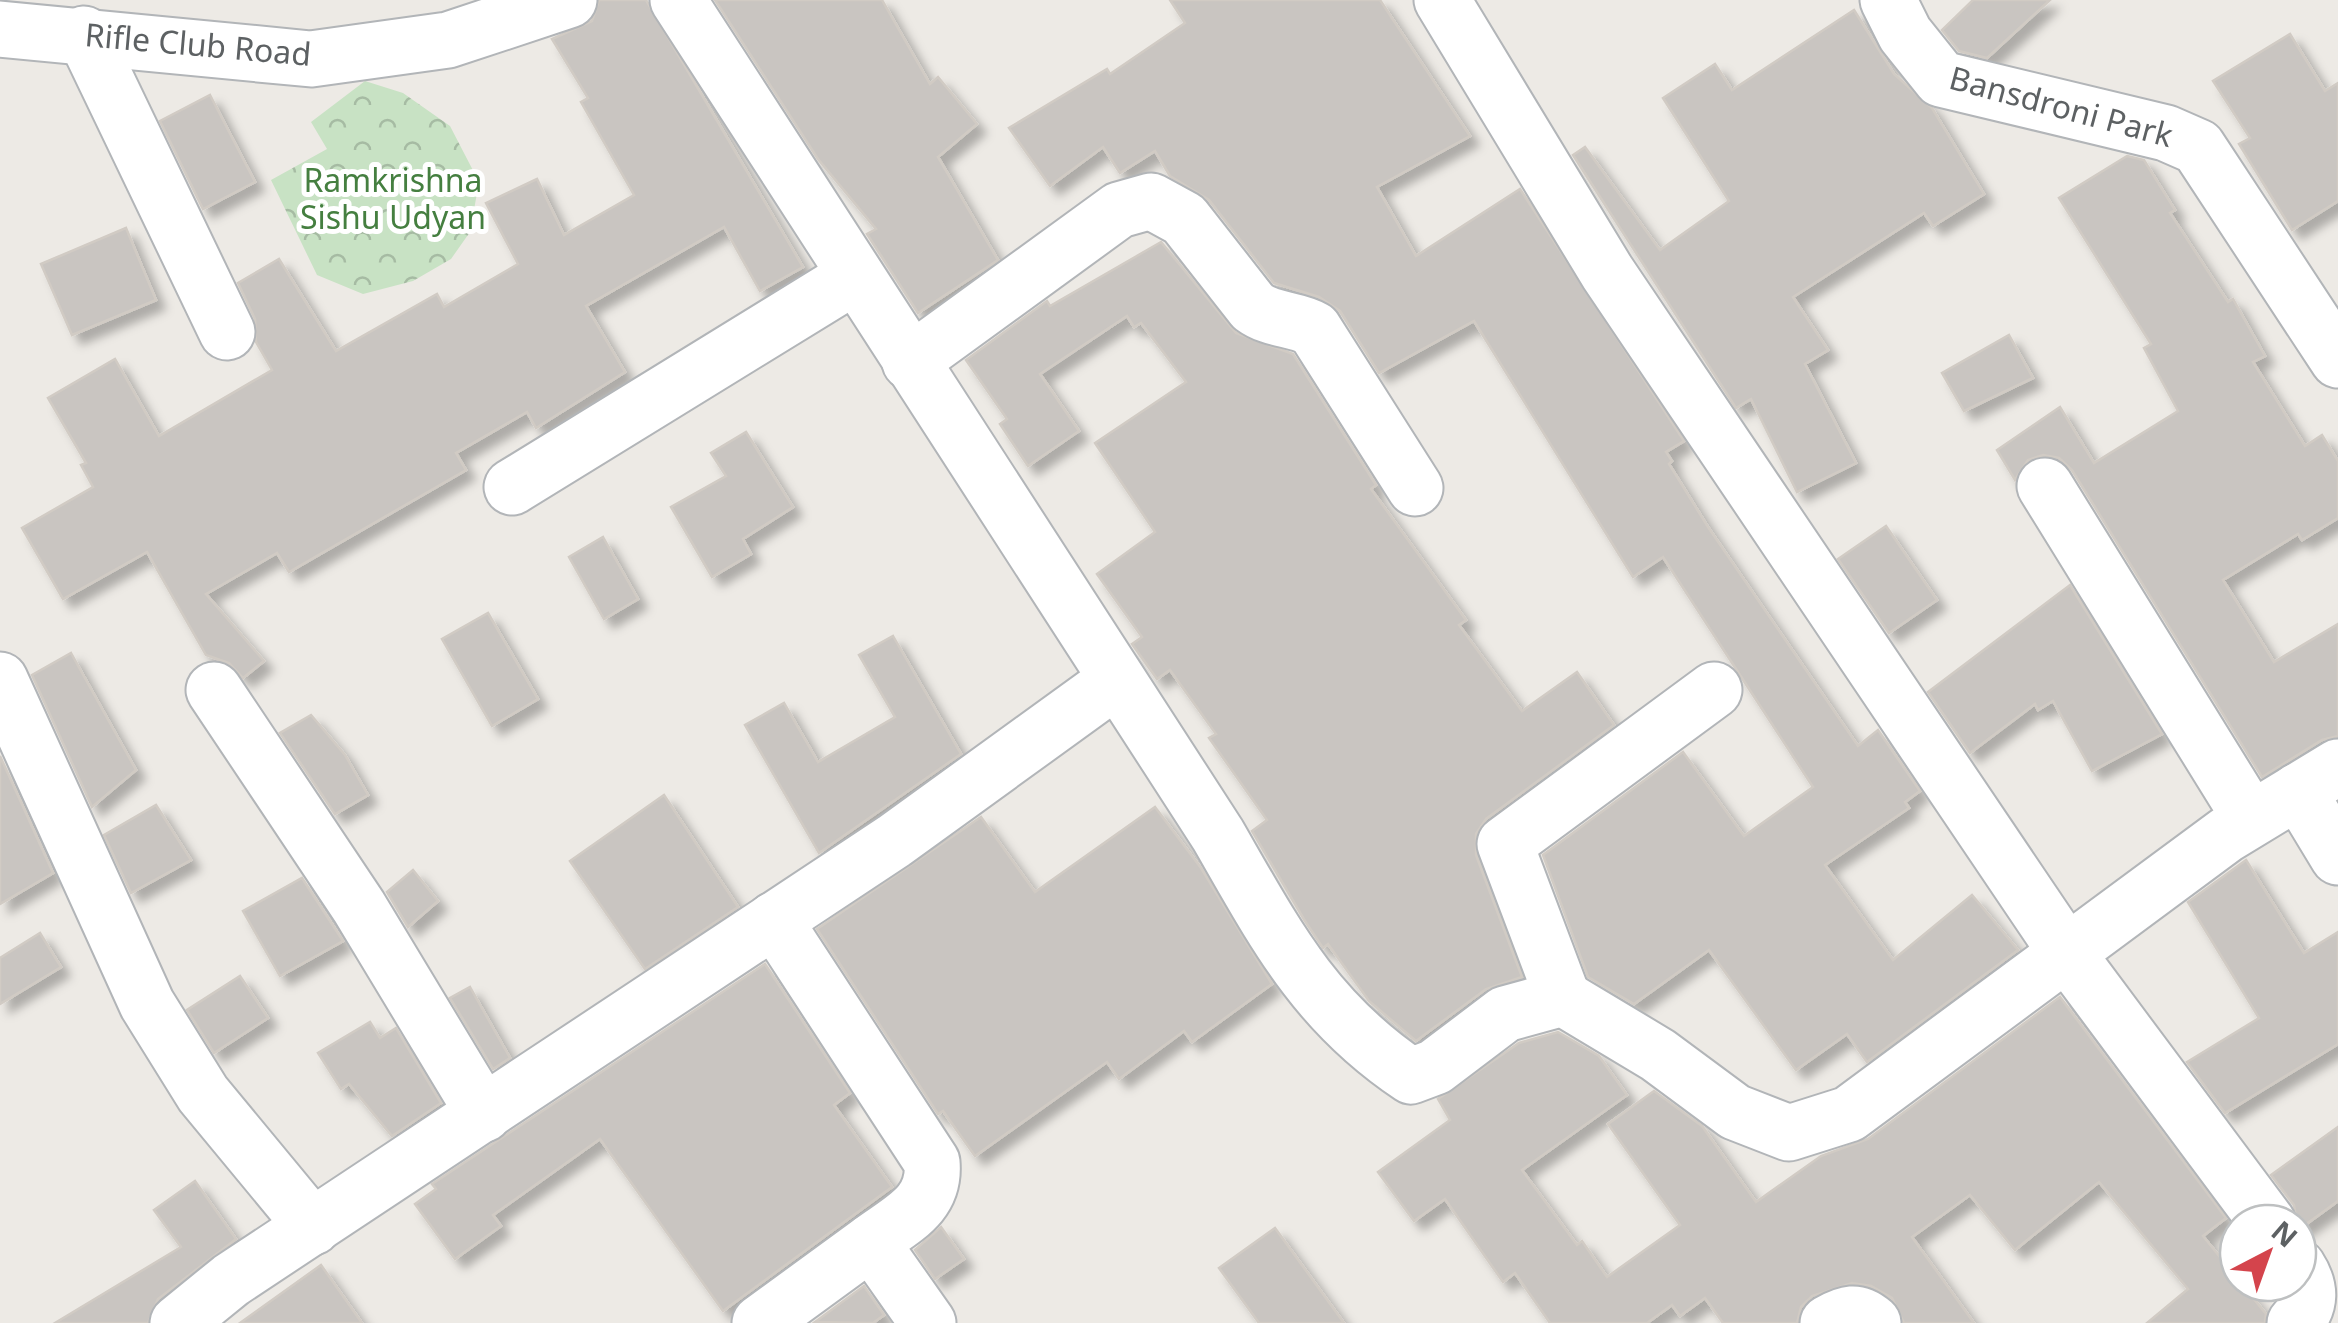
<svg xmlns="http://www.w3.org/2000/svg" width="2338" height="1323" viewBox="0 0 2338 1323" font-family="'Noto Sans',sans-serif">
	<defs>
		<pattern id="forest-crowns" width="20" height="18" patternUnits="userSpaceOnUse" patternTransform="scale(2.5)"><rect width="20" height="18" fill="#c8e2c4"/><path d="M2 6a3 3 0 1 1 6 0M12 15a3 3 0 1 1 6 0" fill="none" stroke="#a6bba3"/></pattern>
		<filter id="shadow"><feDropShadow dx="9" dy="9" stdDeviation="5" flood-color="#0004"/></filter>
	</defs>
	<rect width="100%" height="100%" fill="#edeae5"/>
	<path fill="url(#forest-crowns)" d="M 365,81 L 403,93 L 450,126 L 479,182 L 470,232 L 451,259 L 413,281 L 363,294 L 317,275 L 271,180 L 327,149 L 311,122 Z"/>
	<g fill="#c9c5c1" stroke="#d1cbc4" stroke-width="2.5" filter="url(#shadow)">
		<path d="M 599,0 L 646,0 L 803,267 L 760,291 L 724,227 L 586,306 L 625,372 L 536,428 L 527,412 L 456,453 L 466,470 L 289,572 L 277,553 L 206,594 L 264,661 L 243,678 L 229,663 L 206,655 L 147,552 L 63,599 L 22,528 L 93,487 L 81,465 L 86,463 L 48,398 L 115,359 L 159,436 L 272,370 L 256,342 L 255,319 L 238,283 L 279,259 L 336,351 L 437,294 L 444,307 L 518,264 L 486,203 L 537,179 L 564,235 L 634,195 L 581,102 L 588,98 L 552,39 L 592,21 Z"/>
		<path d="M 715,0 L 882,0 L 930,84 L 938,77 L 977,124 L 938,157 L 998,260 L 918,313 L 867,234 L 876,229 L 818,159 Z"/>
		<path d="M 1170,0 L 1380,0 L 1470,136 L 1377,187 L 1416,256 L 1520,189 L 1684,441 L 1666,452 L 1672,461 L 1669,464 L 1708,527 L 1858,746 L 1878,730 L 1920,791 L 1905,802 L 1909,808 L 1825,865 L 1893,960 L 1972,895 L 2018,950 L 1867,1062 L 1847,1034 L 1796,1070 L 1709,950 L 1634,1004 L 1588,977 L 1543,855 L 1683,752 L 1744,836 L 1813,787 L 1663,557 L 1633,577 L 1474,321 L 1379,373 L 1340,311 L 1319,297 L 1274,283 L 1209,200 L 1170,176 L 1155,151 L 1120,173 L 1103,147 L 1050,186 L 1009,128 L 1107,69 L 1110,74 L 1185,23 Z"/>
		<path d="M 1973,0 L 2050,0 L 1987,58 L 1959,51 L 1942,30 Z"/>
		<path d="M 1854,10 L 1894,74 L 1932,108 L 1984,194 L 1933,226 L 1924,213 L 1793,297 L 1828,350 L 1805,364 L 1856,463 L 1797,492 L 1751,399 L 1736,408 L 1573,155 L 1585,147 L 1660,250 L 1729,201 L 1663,98 L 1715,64 L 1732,90 Z"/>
		<path d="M 2290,34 L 2325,91 L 2338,83 L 2338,201 L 2292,230 L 2239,144 L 2250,138 L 2213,81 Z"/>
		<path d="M 210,95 L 255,182 L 203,209 L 160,121 Z"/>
		<path d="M 2127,156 L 2144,160 L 2175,210 L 2170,213 L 2228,302 L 2233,299 L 2265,356 L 2253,362 L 2305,446 L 2322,435 L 2338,461 L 2338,518 L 2302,540 L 2298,534 L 2223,580 L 2274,662 L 2338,624 L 2338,736 L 2322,740 L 2262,777 L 2072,470 L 2059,458 L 2043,455 L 2028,460 L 2015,480 L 1997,450 L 2060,407 L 2094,463 L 2178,411 L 2144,348 L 2151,344 L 2059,198 Z"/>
		<path d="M 126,228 L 156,300 L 72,335 L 41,264 Z"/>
		<path d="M 1161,242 L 1236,333 L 1293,354 L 1376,485 L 1371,489 L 1466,620 L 1459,625 L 1522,711 L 1577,672 L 1614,725 L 1486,819 L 1476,834 L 1476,855 L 1522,977 L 1486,989 L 1416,1041 L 1369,1001 L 1328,944 L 1323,948 L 1305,921 L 1252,831 L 1267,820 L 1209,738 L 1216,734 L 1170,670 L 1157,679 L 1132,644 L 1142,637 L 1097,574 L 1155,532 L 1095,443 L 1186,382 L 1141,323 L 1134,327 L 1127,316 L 1040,374 L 1079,431 L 1028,466 L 1000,424 L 1007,419 L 966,360 L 1047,301 L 1050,306 Z"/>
		<path d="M 2009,335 L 2033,378 L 1964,411 L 1942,373 Z"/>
		<path d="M 746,432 L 793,507 L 743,539 L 751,554 L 712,577 L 671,507 L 726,476 L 711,453 Z"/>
		<path d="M 1886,526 L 1937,600 L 1889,633 L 1838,559 Z"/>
		<path d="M 603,537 L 638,599 L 604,619 L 569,557 Z"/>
		<path d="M 2070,585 L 2162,734 L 2092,771 L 2053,701 L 2038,710 L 2035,704 L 1970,753 L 1928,692 Z"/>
		<path d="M 488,613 L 538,699 L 492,726 L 442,639 Z"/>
		<path d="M 893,636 L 961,754 L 819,853 L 745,725 L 784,703 L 818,762 L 895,717 L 859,655 Z"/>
		<path d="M 71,653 L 136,770 L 92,807 L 32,675 Z"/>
		<path d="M 311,715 L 345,755 L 368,795 L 335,814 L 280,733 Z"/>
		<path d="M 0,756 L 53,873 L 0,904 Z"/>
		<path d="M 664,795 L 738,907 L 645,969 L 570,861 Z"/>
		<path d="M 156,805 L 191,860 L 131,893 L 104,835 Z"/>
		<path d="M 1155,807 L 1201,868 L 1272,984 L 1192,1042 L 1184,1031 L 1119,1079 L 1107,1062 L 975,1156 L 943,1111 L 938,1114 L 817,929 L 981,817 L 1035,892 Z"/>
		<path d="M 2246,860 L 2304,953 L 2338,932 L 2338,1044 L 2225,1113 L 2187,1062 L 2259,1018 L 2188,902 Z"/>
		<path d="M 413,870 L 438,901 L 408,927 L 387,892 Z"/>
		<path d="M 302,878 L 343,941 L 280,976 L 243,911 Z"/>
		<path d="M 40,933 L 61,967 L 0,1004 L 0,958 Z"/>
		<path d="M 765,964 L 850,1093 L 834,1105 L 892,1187 L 723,1311 L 600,1139 L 493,1215 L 501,1226 L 455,1259 L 415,1204 L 436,1189 L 432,1184 Z"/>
		<path d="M 240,976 L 268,1018 L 214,1053 L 187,1010 Z"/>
		<path d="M 470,987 L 510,1058 L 493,1069 L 450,998 Z"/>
		<path d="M 2060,997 L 2226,1218 L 2203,1236 L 2266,1314 L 2265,1323 L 2147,1323 L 2188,1289 L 2099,1182 L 2015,1250 L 1970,1195 L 1912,1237 L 1974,1323 L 1904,1323 L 1892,1298 L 1871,1286 L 1852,1283 L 1812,1296 L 1801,1307 L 1797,1323 L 1723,1323 L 1705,1298 L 1680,1316 L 1672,1305 L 1647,1323 L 1550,1323 L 1515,1273 L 1503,1282 L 1445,1199 L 1414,1221 L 1378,1172 L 1450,1120 L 1438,1099 L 1519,1043 L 1558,1032 L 1599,1056 L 1627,1095 L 1522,1170 L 1577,1245 L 1582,1241 L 1607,1277 L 1680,1225 L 1608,1124 L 1654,1091 L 1702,1126 L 1756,1202 L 1821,1156 L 1868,1139 Z"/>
		<path d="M 370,1022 L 380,1038 L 396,1028 L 441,1103 L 392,1136 L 349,1084 L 341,1089 L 318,1053 Z"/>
		<path d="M 2338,1127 L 2338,1201 L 2298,1230 L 2294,1205 L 2271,1175 Z"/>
		<path d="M 195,1181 L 236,1239 L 158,1299 L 148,1323 L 55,1323 L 181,1247 L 154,1210 Z"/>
		<path d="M 941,1227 L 964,1259 L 935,1279 L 915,1250 Z"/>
		<path d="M 1275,1228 L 1344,1323 L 1259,1323 L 1219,1268 Z"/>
		<path d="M 321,1265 L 362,1323 L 240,1323 Z"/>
		<path d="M 864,1286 L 884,1315 L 873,1323 L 815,1322 Z"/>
	</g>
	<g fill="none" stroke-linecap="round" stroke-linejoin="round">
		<g stroke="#b2b5b8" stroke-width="59">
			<g id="minor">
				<path d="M 678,0 L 1218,835 C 1275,934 1314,1011 1411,1076 L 1435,1067 L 1505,1014 L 1563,998 L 1658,1055 L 1735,1112 L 1789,1133 L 1849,1114 L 2226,835 L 2338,767"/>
				<path d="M 1442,0 L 1607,272 L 2066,952 L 2268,1223"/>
				<path d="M 1888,0 L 1905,34 L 1941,79 L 2166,133 L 2198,147 L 2338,360"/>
				<path d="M 0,29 L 311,59 L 448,40 L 569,0"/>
				<path d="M 84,34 L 227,332"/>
				<path d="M 910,362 L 1119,210 L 1151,201 L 1184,219 L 1253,307 C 1272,321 1294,318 1314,329 L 1415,488"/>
				<path d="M 2045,486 L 2251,819"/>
				<path d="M 512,487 L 855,276"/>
				<path d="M 0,680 L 147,1004 L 203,1094 L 313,1227"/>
				<path d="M 214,690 L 359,907 L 484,1114"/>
				<path d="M 2298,791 L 2338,857"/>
				<path d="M 774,920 L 932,1162 C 936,1205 902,1219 871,1242 L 928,1323"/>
				<path d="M 1563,998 L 1505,844 L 1714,690"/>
				<path d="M 178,1323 L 231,1280 L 894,841 L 1115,681"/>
				<path d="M 760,1323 L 871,1242"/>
				<path d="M 1828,1323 C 1846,1313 1857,1309 1873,1323"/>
				<path d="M 2295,1323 C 2312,1305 2311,1287 2298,1267"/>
			</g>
		</g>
		<use href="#minor" stroke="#fff" stroke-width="55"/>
	</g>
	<g text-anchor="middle" stroke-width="10" stroke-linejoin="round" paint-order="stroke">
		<g font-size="32" fill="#5d6163" stroke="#fff">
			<text transform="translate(198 45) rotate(5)" y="11">Rifle Club Road</text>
			<text transform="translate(2061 107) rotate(15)" y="11">Bansdroni Park</text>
		</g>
		<g font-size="32" fill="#457f40" stroke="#fff">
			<text x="393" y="192">Ramkrishna<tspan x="393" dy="37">Sishu Udyan</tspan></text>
		</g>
	</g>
	<g transform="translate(2268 1253) rotate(41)"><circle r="48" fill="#ffffff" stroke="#bec0c1" stroke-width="2.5"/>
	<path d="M0-8L18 38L0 25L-18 38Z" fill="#d4444c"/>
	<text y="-15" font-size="28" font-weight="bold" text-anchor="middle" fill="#5d6163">N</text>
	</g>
</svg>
